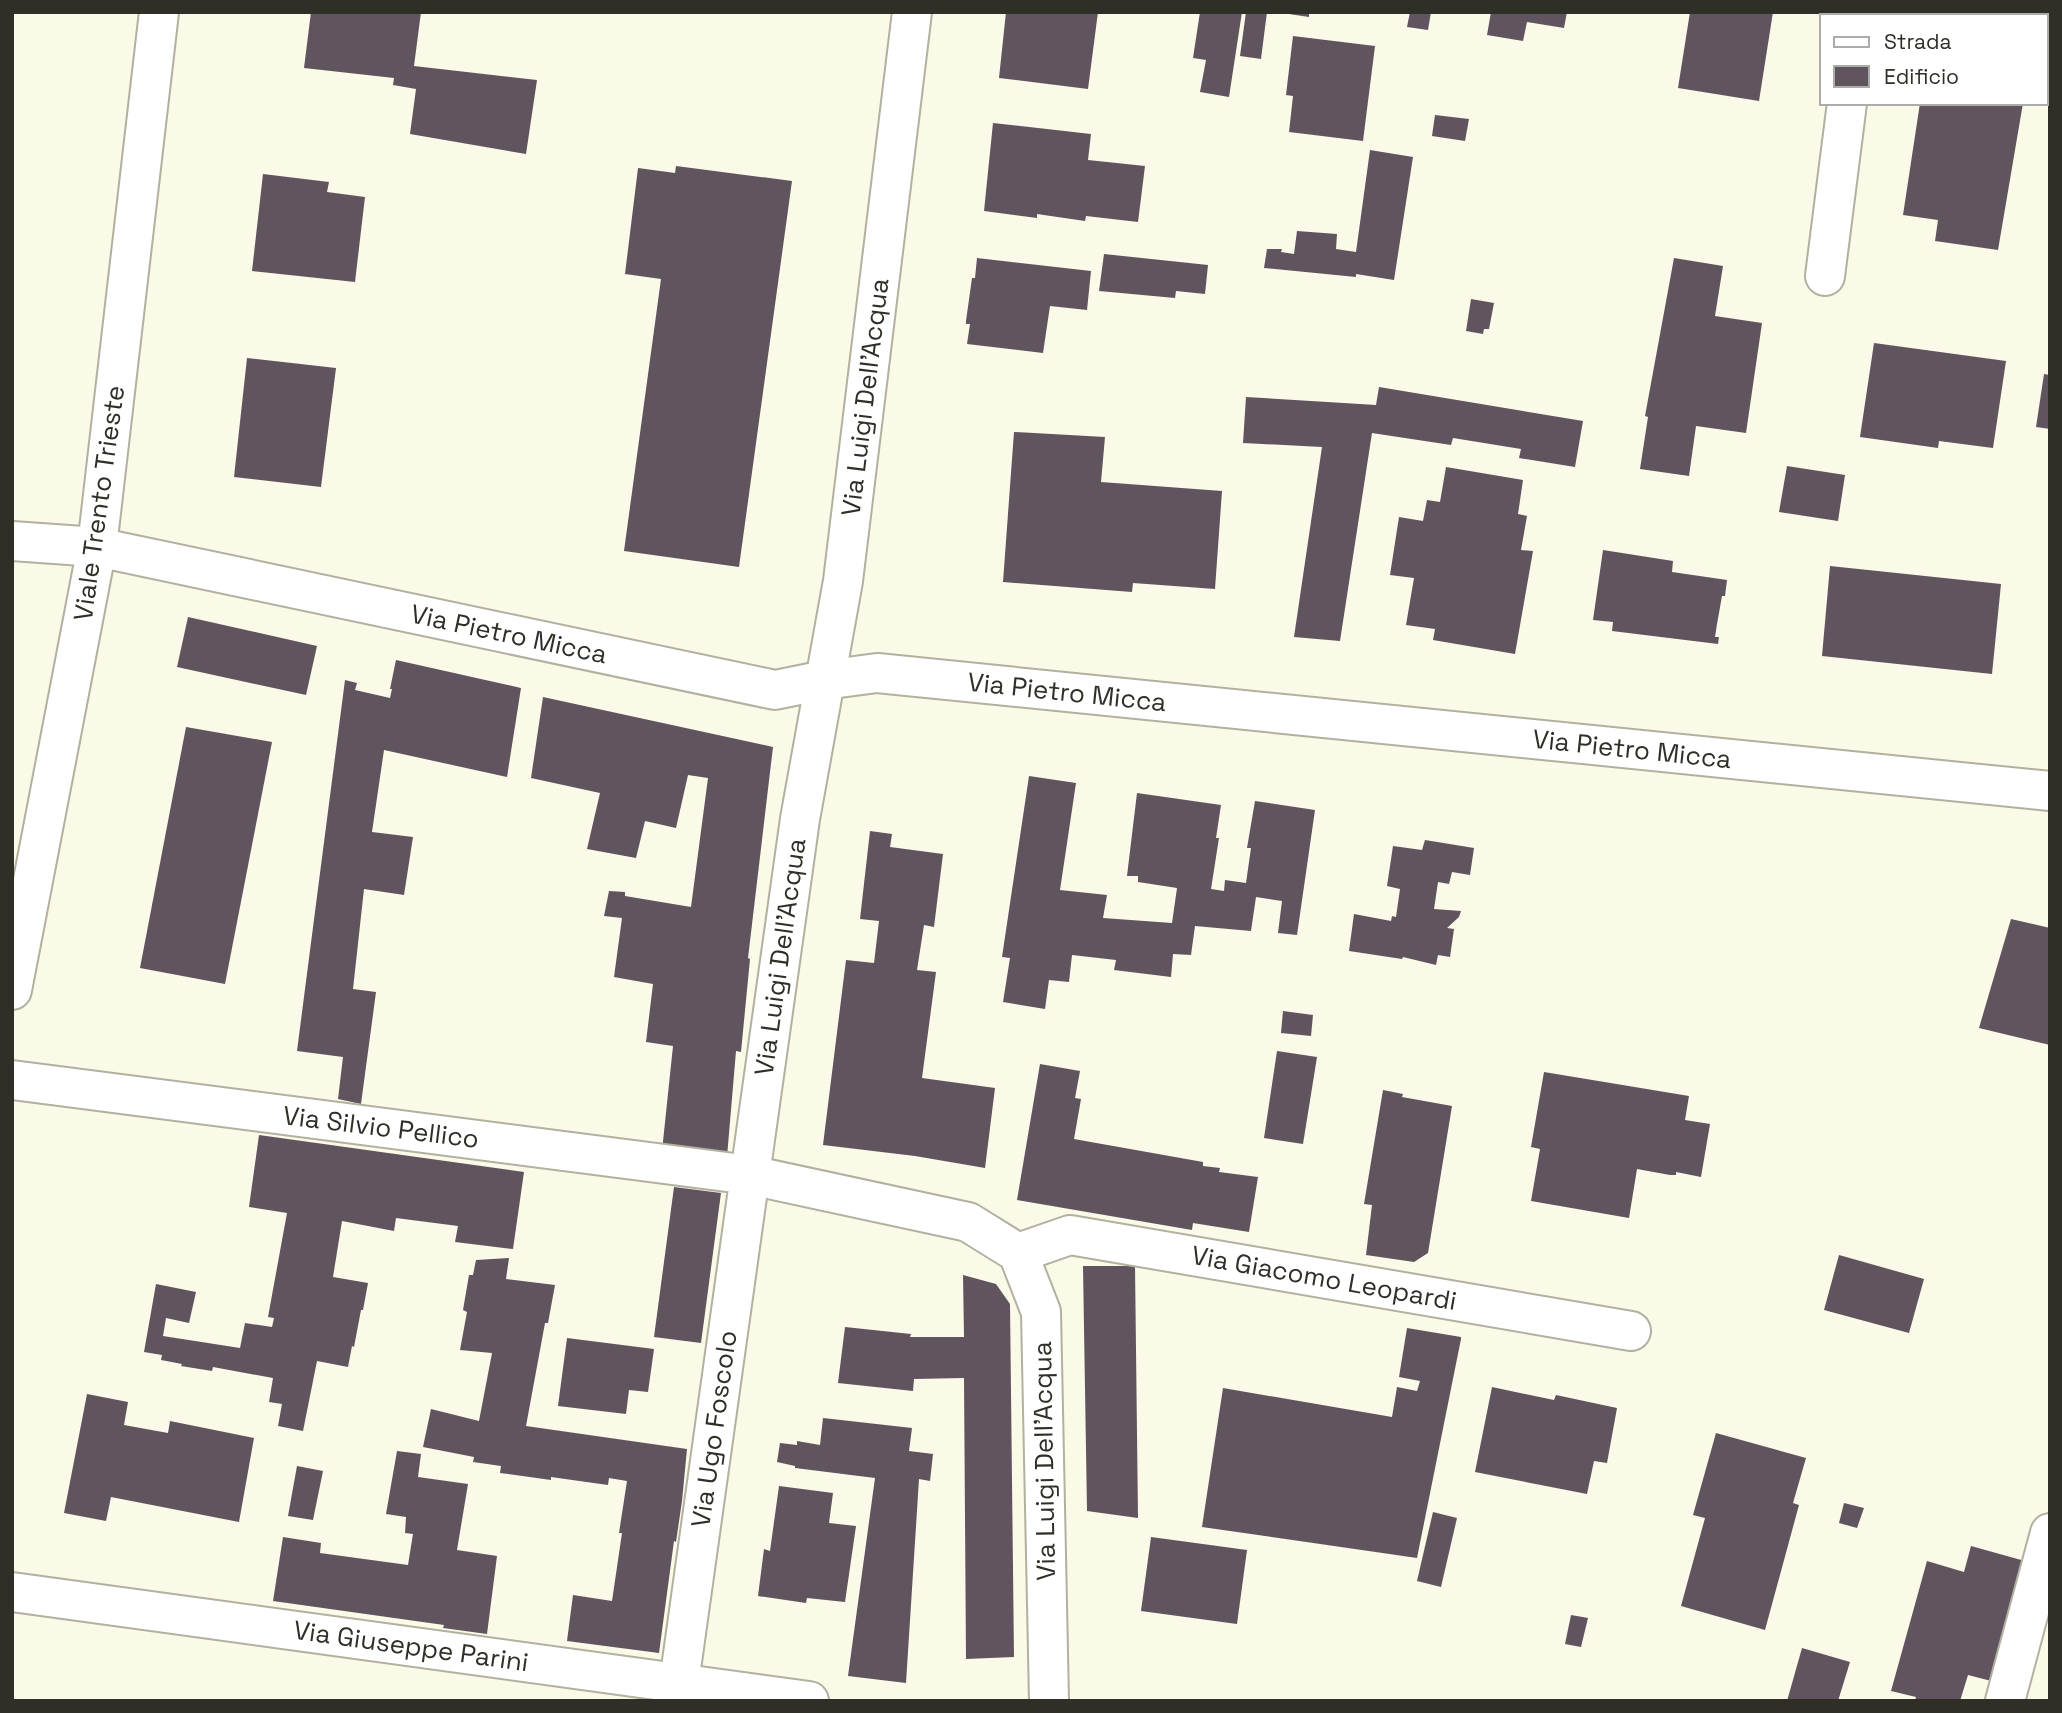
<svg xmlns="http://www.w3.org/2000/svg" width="2062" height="1713" viewBox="0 0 2062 1713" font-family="'Space Grotesk',sans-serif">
	<rect width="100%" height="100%" fill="#fbf9e7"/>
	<g fill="#60545f">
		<path d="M 311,12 L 421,12 L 414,66 L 537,80 L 526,154 L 410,134 L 416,89 L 393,85 L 394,78 L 304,68 Z"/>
		<path d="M 1006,12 L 1098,12 L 1088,89 L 999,78 Z"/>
		<path d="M 1200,12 L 1242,12 L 1229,97 L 1200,92 L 1206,60 L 1193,58 Z"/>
		<path d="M 1246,12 L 1267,12 L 1261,59 L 1240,56 Z"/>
		<path d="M 1289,12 L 1309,12 L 1309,17 L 1289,14 Z"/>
		<path d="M 1410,12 L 1431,12 L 1428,30 L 1407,27 Z"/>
		<path d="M 1491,12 L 1567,12 L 1564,28 L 1527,22 L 1523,41 L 1487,35 Z"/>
		<path d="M 1690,12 L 1773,12 L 1759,101 L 1678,88 Z"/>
		<path d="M 1293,36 L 1375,46 L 1363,141 L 1289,132 L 1293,96 L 1286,95 Z"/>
		<path d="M 1920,103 L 2023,103 L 1998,250 L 1935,241 L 1938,220 L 1903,215 Z"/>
		<path d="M 1435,115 L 1469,119 L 1465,141 L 1432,136 Z"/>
		<path d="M 993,123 L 1091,134 L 1088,160 L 1145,166 L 1138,222 L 1086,216 L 1085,221 L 1037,214 L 1037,218 L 984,211 Z"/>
		<path d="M 1370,150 L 1413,157 L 1394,280 L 1356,274 L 1356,277 L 1264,268 L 1267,249 L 1282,249 L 1281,252 L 1294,254 L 1297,231 L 1337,234 L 1336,249 L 1356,252 Z"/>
		<path d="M 676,166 L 792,181 L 739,567 L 624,551 L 661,279 L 625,274 L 638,168 L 675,173 Z"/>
		<path d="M 263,174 L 329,182 L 327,192 L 365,197 L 355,282 L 252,271 Z"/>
		<path d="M 1104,254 L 1208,265 L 1205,294 L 1176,291 L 1175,298 L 1099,291 Z"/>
		<path d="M 977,258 L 1091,271 L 1087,310 L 1050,306 L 1043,353 L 967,344 L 970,324 L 966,324 L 966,321 L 972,278 L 975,278 Z"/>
		<path d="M 1674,258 L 1723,266 L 1715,316 L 1762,323 L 1746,433 L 1696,426 L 1689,476 L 1640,469 L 1648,417 L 1645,416 Z"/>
		<path d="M 1471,299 L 1494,303 L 1489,329 L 1484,329 L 1483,334 L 1466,331 Z"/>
		<path d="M 1874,343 L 2006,361 L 1993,448 L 1939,441 L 1938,448 L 1860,437 Z"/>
		<path d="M 247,358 L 336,368 L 321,487 L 234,477 Z"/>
		<path d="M 2044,374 L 2050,375 L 2050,429 L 2036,427 Z"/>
		<path d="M 1379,387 L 1583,421 L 1575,467 L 1519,458 L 1521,449 L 1453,438 L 1451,445 L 1372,433 L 1340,641 L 1294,637 L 1322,447 L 1243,443 L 1246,397 L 1376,405 Z"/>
		<path d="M 1014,432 L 1105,437 L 1101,482 L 1222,491 L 1215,589 L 1133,583 L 1132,592 L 1003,582 Z"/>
		<path d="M 1787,466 L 1845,475 L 1838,521 L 1779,512 Z"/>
		<path d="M 1446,467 L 1523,480 L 1518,514 L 1527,516 L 1521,550 L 1533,551 L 1515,654 L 1433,640 L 1435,629 L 1406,625 L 1414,578 L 1390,575 L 1399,517 L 1423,521 L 1427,500 L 1440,502 Z"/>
		<path d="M 1603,550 L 1673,561 L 1672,572 L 1727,580 L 1725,596 L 1722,596 L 1717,624 L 1715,637 L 1719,637 L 1718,644 L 1612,631 L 1613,622 L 1593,620 Z"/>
		<path d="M 1830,566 L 2001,584 L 1992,674 L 1822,656 Z"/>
		<path d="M 188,617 L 317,646 L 306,695 L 177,667 Z"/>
		<path d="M 396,660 L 521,688 L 507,777 L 384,750 L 372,832 L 413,837 L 404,895 L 364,889 L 353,989 L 376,992 L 361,1104 L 338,1099 L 343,1057 L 297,1051 L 345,680 L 357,683 L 355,690 L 390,698 L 392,689 L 390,689 Z"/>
		<path d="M 543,697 L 773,747 L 748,958 L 750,959 L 741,1052 L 736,1051 L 727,1157 L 662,1151 L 673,1046 L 646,1042 L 653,984 L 614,977 L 622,918 L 604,916 L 609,891 L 625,892 L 625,896 L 691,907 L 708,778 L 688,775 L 676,828 L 645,821 L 636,858 L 587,849 L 600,793 L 531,778 Z"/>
		<path d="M 186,727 L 272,742 L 225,984 L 140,968 Z"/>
		<path d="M 1029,776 L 1076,783 L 1060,890 L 1107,895 L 1103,918 L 1172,923 L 1177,888 L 1138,882 L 1138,876 L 1127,876 L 1137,793 L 1221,805 L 1216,838 L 1219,838 L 1211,889 L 1224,891 L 1225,880 L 1246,883 L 1251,848 L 1247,848 L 1255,801 L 1315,810 L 1297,935 L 1278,933 L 1282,901 L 1256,897 L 1251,931 L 1195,926 L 1191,955 L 1173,954 L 1171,977 L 1114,970 L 1116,960 L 1072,955 L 1069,982 L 1049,980 L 1045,1009 L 1003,1002 L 1010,958 L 1002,957 Z"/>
		<path d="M 870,831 L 892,834 L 890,847 L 943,854 L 934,927 L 924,925 L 917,970 L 936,972 L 922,1078 L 995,1088 L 985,1168 L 915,1156 L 823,1145 L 846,960 L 874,963 L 879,921 L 860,919 Z"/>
		<path d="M 1425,840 L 1474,848 L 1470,875 L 1452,872 L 1449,884 L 1438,882 L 1434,909 L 1461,911 L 1459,917 L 1447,928 L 1454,929 L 1450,957 L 1438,955 L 1436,965 L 1403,957 L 1402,959 L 1349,951 L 1354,914 L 1391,921 L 1392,916 L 1396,917 L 1400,889 L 1387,886 L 1393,846 L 1422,850 Z"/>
		<path d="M 2011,919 L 2050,928 L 2050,1045 L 1979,1028 Z"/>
		<path d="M 1283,1011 L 1313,1015 L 1311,1036 L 1281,1033 Z"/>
		<path d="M 1277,1051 L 1317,1057 L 1303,1144 L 1264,1138 Z"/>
		<path d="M 1040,1064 L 1080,1071 L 1075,1098 L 1081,1099 L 1074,1139 L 1203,1162 L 1203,1166 L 1220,1168 L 1219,1172 L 1258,1177 L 1249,1232 L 1193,1223 L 1192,1230 L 1017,1200 Z"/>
		<path d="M 1544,1072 L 1689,1096 L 1685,1120 L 1710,1124 L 1701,1177 L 1676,1172 L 1676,1175 L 1670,1175 L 1637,1169 L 1629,1218 L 1531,1201 L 1540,1149 L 1531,1147 Z"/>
		<path d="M 1383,1090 L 1403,1094 L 1402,1097 L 1452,1106 L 1428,1253 L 1414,1262 L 1366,1255 L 1372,1205 L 1364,1204 Z"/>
		<path d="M 259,1135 L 524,1172 L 513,1249 L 455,1242 L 458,1226 L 396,1218 L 394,1231 L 342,1221 L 333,1277 L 368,1283 L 363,1310 L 361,1310 L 354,1347 L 352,1346 L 348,1367 L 317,1361 L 303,1431 L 278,1426 L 282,1404 L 269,1402 L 273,1378 L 213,1367 L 212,1371 L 181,1366 L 182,1364 L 161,1360 L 162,1355 L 144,1352 L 156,1284 L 196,1292 L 189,1323 L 166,1318 L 163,1336 L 240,1348 L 245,1323 L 272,1327 L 274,1318 L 268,1317 L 287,1213 L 249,1207 Z"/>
		<path d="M 674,1187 L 721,1193 L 701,1343 L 654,1337 Z"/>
		<path d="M 1839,1255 L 1924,1279 L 1909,1333 L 1824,1310 Z"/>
		<path d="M 509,1258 L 506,1279 L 555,1285 L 548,1323 L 545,1323 L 526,1426 L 687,1449 L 682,1501 L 676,1542 L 674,1541 L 659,1653 L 567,1641 L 573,1595 L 612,1601 L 622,1533 L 619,1533 L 627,1481 L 609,1478 L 608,1485 L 551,1477 L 551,1480 L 500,1473 L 501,1466 L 473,1462 L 474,1457 L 423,1447 L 431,1409 L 479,1421 L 492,1353 L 460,1350 L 467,1312 L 463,1310 L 469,1275 L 473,1275 L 476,1260 Z"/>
		<path d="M 1083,1266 L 1135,1266 L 1138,1518 L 1087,1511 Z"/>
		<path d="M 963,1275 L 996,1284 L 1010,1304 L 1014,1657 L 966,1659 L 964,1378 L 914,1379 L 913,1391 L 838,1383 L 845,1327 L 911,1334 L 910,1337 L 964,1337 Z"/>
		<path d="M 1407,1328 L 1461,1337 L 1461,1339 L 1417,1558 L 1202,1527 L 1223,1388 L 1392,1417 L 1397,1387 L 1417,1391 L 1420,1381 L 1399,1377 Z"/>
		<path d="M 567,1338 L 654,1349 L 648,1392 L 629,1390 L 626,1414 L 558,1406 Z"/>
		<path d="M 1492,1387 L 1554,1400 L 1556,1395 L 1617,1408 L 1607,1463 L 1594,1461 L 1587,1494 L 1475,1472 Z"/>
		<path d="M 87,1394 L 128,1402 L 124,1425 L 168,1433 L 170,1421 L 254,1438 L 239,1522 L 111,1497 L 106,1521 L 64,1513 Z"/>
		<path d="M 823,1418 L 912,1428 L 909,1451 L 933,1454 L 930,1481 L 919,1479 L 906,1683 L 848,1676 L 875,1478 L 795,1468 L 795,1466 L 777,1462 L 780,1443 L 797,1445 L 797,1441 L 820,1445 Z"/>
		<path d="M 1716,1433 L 1806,1458 L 1793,1503 L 1799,1505 L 1765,1630 L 1681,1606 L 1705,1518 L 1693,1515 Z"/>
		<path d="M 397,1451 L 421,1454 L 418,1477 L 468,1484 L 457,1550 L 497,1556 L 487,1634 L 443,1628 L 444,1625 L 273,1601 L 283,1537 L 321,1543 L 320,1553 L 408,1565 L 413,1534 L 405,1533 L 406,1517 L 386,1514 Z"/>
		<path d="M 297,1466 L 323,1471 L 313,1520 L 288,1516 Z"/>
		<path d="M 779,1486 L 833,1493 L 829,1523 L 856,1526 L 845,1602 L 807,1598 L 806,1603 L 758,1596 L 764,1549 L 770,1551 Z"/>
		<path d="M 1844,1503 L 1864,1508 L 1857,1528 L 1839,1523 Z"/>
		<path d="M 1433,1512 L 1457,1518 L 1441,1587 L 1417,1581 Z"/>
		<path d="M 1151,1537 L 1247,1550 L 1237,1624 L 1141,1611 Z"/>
		<path d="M 1971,1546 L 2032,1563 L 1999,1683 L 1968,1675 L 1960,1701 L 1915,1701 L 1916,1697 L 1891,1691 L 1927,1561 L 1964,1572 Z"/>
		<path d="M 1571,1615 L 1588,1618 L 1581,1647 L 1565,1644 Z"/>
		<path d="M 1802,1648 L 1850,1662 L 1838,1701 L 1787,1701 Z"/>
	</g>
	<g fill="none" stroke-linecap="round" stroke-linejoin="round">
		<g stroke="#b2b09f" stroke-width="42">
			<g id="street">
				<path d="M 912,12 L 843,581 L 800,819 L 750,1175 L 968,1222 L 1018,1253 L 1041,1312 L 1049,1701"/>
				<path d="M 1858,16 L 1859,12"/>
				<path d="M 1825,276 L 1847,103"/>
				<path d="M 12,541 L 97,547 L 775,690 L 824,680 L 877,673 L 2050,791"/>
				<path d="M 12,990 L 97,547 L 159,12"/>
				<path d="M 12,1080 L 750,1175 L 679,1683"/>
				<path d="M 1018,1253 L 1070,1235 L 1631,1331"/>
				<path d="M 12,1592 L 809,1701"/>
				<path d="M 2005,1701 L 2050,1533"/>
			</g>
		</g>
		<use href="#street" stroke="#fff" stroke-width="38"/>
	</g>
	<g text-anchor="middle" stroke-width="7" stroke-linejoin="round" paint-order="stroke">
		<g font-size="26" fill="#2f2f28" stroke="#fff">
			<text transform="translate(865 397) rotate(-83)" y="9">Via Luigi Dell'Acqua</text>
			<text transform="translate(99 503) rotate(-82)" y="9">Viale Trento Trieste</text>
			<text transform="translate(509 634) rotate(12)" y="9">Via Pietro Micca</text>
			<text transform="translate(1067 692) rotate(6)" y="9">Via Pietro Micca</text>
			<text transform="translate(1632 749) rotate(6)" y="9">Via Pietro Micca</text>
			<text transform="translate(780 957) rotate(-82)" y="9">Via Luigi Dell'Acqua</text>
			<text transform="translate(381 1127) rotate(7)" y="9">Via Silvio Pellico</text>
			<text transform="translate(1324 1278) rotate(10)" y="9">Via Giacomo Leopardi</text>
			<text transform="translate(714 1429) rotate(-82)" y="9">Via Ugo Foscolo</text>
			<text transform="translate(1044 1461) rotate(-91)" y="9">Via Luigi Dell'Acqua</text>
			<text transform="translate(411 1646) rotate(8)" y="9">Via Giuseppe Parini</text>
		</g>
	</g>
	<rect width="2062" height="1713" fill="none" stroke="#2f2f28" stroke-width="28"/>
	<rect x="1820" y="14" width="228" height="91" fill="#ffffff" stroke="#acaca9" stroke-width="2"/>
	<rect x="1834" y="37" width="35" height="10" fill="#ffffff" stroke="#acaca9" stroke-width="2"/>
	<text x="1884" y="49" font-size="21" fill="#2f2f28">Strada</text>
	<rect x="1834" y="66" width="35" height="21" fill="#60545f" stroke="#acaca9" stroke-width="2"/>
	<text x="1884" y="84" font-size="21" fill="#2f2f28">Edificio</text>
</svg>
